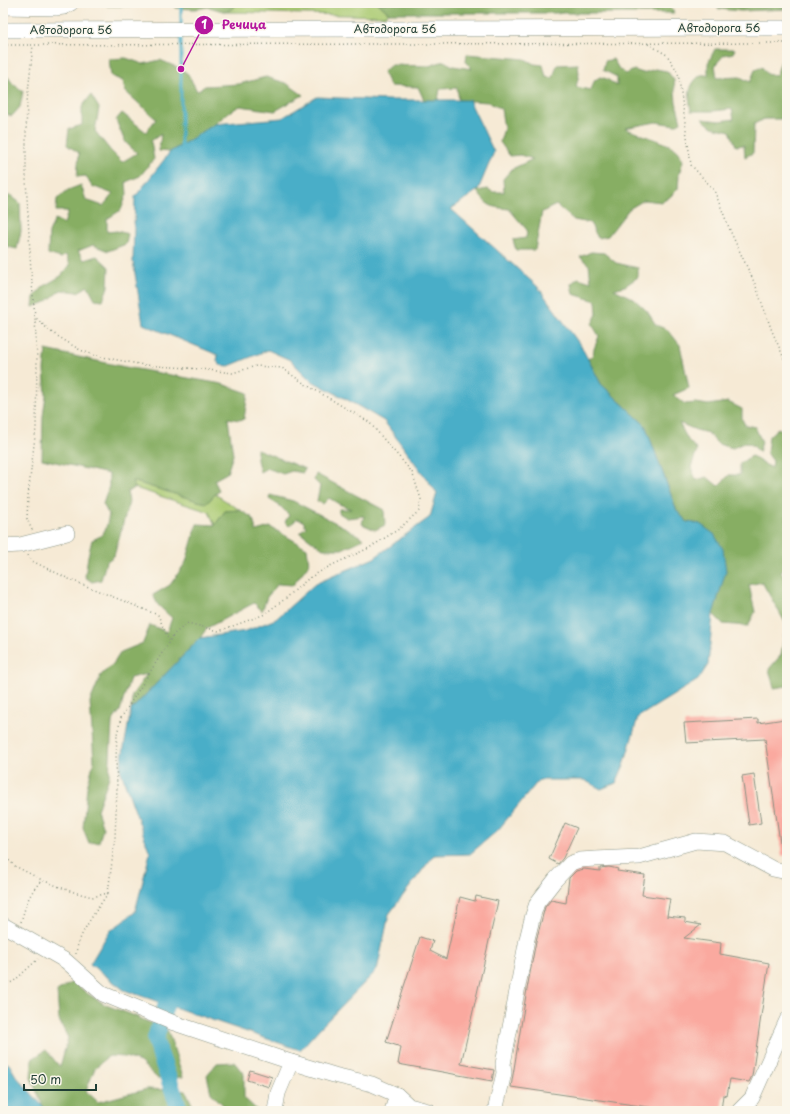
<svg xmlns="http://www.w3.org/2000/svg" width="790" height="1114" viewBox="0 0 790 1114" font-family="'Playpen Sans',sans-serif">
	<rect width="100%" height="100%" fill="#fbf7ec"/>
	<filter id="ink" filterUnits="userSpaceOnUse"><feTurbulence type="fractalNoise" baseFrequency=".025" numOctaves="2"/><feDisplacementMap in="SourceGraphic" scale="8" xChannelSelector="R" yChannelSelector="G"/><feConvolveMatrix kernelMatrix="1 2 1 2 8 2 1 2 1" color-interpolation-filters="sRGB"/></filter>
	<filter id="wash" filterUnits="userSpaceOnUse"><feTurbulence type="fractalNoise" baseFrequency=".012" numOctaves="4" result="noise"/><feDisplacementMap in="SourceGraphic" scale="16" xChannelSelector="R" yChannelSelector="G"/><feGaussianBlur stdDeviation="0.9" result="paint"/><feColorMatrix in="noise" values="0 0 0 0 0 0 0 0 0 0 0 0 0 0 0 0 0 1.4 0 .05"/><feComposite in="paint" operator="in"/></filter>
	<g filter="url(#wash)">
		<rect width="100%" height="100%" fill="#f6ead5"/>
		<g fill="#aaca72" stroke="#648453">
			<path d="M 232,3 L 378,3 L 389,13 L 385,16 L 226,12 L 235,7 Z"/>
			<path d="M 132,481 L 198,501 L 207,503 L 215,494 L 240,510 L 225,511 L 215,525 L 209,512 L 135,488 Z"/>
		</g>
		<g fill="#87ae64" stroke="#53764c">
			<path d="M 106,3 L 148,3 L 139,6 L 107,6 Z"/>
			<path d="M 173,3 L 232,3 L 235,7 L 226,12 L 209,7 L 194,9 L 176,8 Z"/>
			<path d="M 378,3 L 669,3 L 674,13 L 389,13 Z"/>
			<path d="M 717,3 L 787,3 L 787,9 L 741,11 L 718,9 Z"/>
			<path d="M 715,49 L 735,49 L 733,53 L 724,55 L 715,65 L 717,78 L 740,77 L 750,82 L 755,70 L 762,67 L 767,74 L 776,76 L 781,61 C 790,73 787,106 787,122 L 786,119 L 764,119 L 754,124 L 753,153 L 745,157 L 744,145 L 736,146 L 730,131 L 712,127 L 702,119 L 720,121 L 734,119 L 732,109 L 713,111 L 691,111 C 688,96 688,84 701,75 L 708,75 L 708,63 Z"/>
			<path d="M 467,54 L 525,59 L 534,64 L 543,65 L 546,77 L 553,78 L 557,65 L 578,64 L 579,74 L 576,87 L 590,90 L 595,80 L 600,77 L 607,79 L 617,86 L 617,77 L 603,70 L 605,61 L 613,59 L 619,69 L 626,74 L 634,70 L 643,73 L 655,69 L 667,71 L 674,80 L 676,102 L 681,122 L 675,125 L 656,122 L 625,128 C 638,135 671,142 679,152 C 680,155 682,158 683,161 L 679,174 L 678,189 L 670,197 L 662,202 L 644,200 L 629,209 L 608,236 L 598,238 L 590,223 L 574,220 L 556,205 L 542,212 L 535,250 L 516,250 L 513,240 L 526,238 L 527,230 L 509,209 C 490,207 487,206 477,191 L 488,189 L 493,192 L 504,192 L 503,179 L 512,169 L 533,159 L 520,155 L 510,156 L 500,142 L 504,128 L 501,109 L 488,102 L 459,100 L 457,88 L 440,89 L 438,100 L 424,100 L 418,87 L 390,86 L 383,72 L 391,65 L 429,66 L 444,61 L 453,66 L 472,69 L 466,61 Z"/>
			<path d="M 126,58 L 143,64 L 160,60 L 181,69 L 188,74 L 197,91 L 205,86 L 239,84 L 266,77 L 286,83 L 303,95 L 275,111 L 240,106 L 229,112 L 215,124 L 170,152 L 159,151 L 161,134 L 151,141 L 154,159 L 140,176 L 126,182 L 127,194 L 121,210 L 107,219 L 107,232 L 117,231 L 128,234 L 126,244 L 108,251 L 93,245 L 78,251 L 84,260 L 97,256 L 109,267 L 108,287 L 103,300 L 95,299 L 88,286 L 78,292 L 61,290 L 46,302 L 33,307 L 34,297 L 44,286 L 61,276 L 70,265 L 66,255 L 61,258 L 48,254 L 49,233 L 55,219 L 64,224 L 68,211 L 56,211 L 57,199 L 68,190 L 81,185 L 86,200 L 103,206 L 113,194 L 92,186 L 86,176 L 77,177 L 79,153 L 67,145 L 69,129 L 82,125 L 82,107 L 91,95 L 99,108 L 95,131 L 110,150 L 122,162 L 137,153 L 125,142 L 116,120 L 122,113 L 146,132 L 156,119 L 125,91 L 123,81 L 111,76 L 109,59 Z"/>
			<path d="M 3,76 L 8,77 L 13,84 L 23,91 L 20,107 L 12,116 L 3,113 Z"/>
			<path d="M 10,195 L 20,203 L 21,231 L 17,249 L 8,247 L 3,238 L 3,199 Z"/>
			<path d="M 591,252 L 604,253 L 616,263 L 638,268 L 638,277 L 625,286 L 614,289 L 634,299 L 647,311 L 656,325 L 668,330 L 680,345 L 689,388 L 673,395 L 685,404 L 696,403 L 708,405 L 728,402 L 742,409 L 742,419 L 745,425 L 755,427 L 762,442 L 759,452 C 750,441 746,441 733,448 L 718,444 L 708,433 L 696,430 L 679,423 L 688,440 L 697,450 L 691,467 L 696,480 L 707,477 L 718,486 L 729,475 L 740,475 L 740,463 L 752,456 L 762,463 L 772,468 L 773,461 L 767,453 L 769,436 L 778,428 L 787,432 L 787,567 L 781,571 L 787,583 L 787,686 L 774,688 L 769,669 L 781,655 L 786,624 L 762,582 L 749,585 L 755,612 L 748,626 L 723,624 L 713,614 L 725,571 L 700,524 L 687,522 L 677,511 L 645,425 L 601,384 L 588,359 L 593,355 L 594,349 L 599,336 L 592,324 L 597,314 L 596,301 L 573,294 L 571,284 L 578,278 L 591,282 L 589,265 L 580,257 Z"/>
			<path d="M 46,350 L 125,367 L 222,384 L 248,393 L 244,419 L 239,420 L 228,418 L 233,455 L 227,473 L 214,480 L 219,490 L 207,503 L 198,501 L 132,481 L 135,488 L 127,492 L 129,502 L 114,556 L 106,562 L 101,580 L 92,582 L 85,577 L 88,556 L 92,540 C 106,535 106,528 109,515 L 103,504 L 109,486 L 109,474 L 42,459 L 43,416 L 46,396 L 44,370 Z"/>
			<path d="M 257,449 L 305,469 L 303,473 L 292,471 L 283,474 L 267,468 L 260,472 L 257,460 Z"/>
			<path d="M 316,474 L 384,510 L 385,525 L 375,530 L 362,524 L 364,516 L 347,518 L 339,513 L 339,509 L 351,509 L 339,504 L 329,498 L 323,504 L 317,501 L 320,486 L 314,480 Z"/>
			<path d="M 270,495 L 293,501 L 348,529 L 364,539 L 342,549 L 323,549 L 300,532 L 306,527 L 303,521 L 297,519 L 289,526 L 285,522 L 289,515 L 280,506 L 269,499 Z"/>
			<path d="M 240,510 L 253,518 L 256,531 L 270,527 L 307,548 L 309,564 L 293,585 L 278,584 L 267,597 L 262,611 L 254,603 L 207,628 L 200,638 L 131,710 L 132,695 L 147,674 L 130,678 L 120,711 L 112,722 L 109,777 L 97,810 L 103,828 L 99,842 L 89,843 L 83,828 L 87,787 L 94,761 L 90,702 L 101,675 L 113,664 L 121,652 L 143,643 L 150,625 L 167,632 L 172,618 L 158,605 L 153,595 L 170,585 L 186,562 L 197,524 L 215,525 L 225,511 Z"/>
			<path d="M 73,982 L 88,994 L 106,1005 L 135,1016 L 168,1031 L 183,1077 L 157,1078 L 140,1062 L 125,1057 L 109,1056 L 95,1068 L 86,1091 L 98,1102 L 147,1089 L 186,1091 L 195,1111 L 47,1111 L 44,1108 L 31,1078 L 32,1059 L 46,1050 L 60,1067 L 68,1038 L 59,1020 L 57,991 Z"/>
			<path d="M 234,1062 L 244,1074 L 244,1098 L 258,1111 L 229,1111 L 211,1093 L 207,1075 L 217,1063 Z"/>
		</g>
		<g fill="#49aec8" stroke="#34767e">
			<path d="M 317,97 L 387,100 L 469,100 L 494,152 L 478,190 L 451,209 L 538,287 L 581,346 L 601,384 L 645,425 L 677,511 L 687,522 L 700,524 L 714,534 L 723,549 L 726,571 L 713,614 L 708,665 L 698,680 L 638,717 L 624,765 L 616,783 L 601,789 L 584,780 L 539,780 L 498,830 L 470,854 L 434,855 L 389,914 L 377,970 L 318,1030 L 300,1050 L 124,990 L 90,964 L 109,932 L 135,912 L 150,853 L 120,769 L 131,710 L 200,638 L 246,631 L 276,619 L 315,584 L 374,558 L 430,517 L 437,493 L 384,421 L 346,399 L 310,380 L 290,360 L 268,350 L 229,366 L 220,365 L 217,361 L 218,355 L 143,324 L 133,261 L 135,197 L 170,152 L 215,124 L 282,118 Z"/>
			<path d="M 3,1061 L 9,1064 L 16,1076 L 47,1111 L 3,1111 Z"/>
		</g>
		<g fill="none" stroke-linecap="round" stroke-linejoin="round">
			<g stroke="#49aec8" stroke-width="3">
				<path d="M 181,25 L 181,3"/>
				<path d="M 181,145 L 181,35"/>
			</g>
			<path stroke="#49aec8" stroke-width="17" d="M 166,1004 L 155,1040 L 180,1111"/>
		</g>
		<g id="blocks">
			<g fill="#faa99f">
				<path d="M 758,719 L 758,723 L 785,719 L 787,733 L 787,855 L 782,856 L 765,739 L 686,743 L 684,723 Z"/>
				<path d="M 754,774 L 761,823 L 749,825 L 742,776 Z"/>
				<path d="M 565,823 L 577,828 L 563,858 L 558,864 L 549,859 Z"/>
				<path d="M 609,867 L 618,869 L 617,871 L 645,875 L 642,895 L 670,899 L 667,916 L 685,918 L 685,922 L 701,925 L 684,938 L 721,943 L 720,954 L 769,963 L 752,1076 L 749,1082 L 730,1079 L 727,1096 L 723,1095 L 721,1111 L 675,1111 L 511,1087 L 527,989 L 536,941 L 545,907 L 551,900 L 566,903 L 569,878 L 576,871 L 584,869 L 600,871 L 600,868 Z"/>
				<path d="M 476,896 L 498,901 L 461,1064 L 494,1070 L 492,1081 L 398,1064 L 401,1047 L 386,1042 L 420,937 L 433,941 L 430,951 L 446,959 L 460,897 L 475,901 Z"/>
				<path d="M 250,1070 L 272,1077 L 269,1087 L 247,1080 Z"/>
			</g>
		</g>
	</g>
	<g filter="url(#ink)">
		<use href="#blocks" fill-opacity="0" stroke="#8a9484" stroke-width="1"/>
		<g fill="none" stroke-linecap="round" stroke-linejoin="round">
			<g stroke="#8a9484" stroke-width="16">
				<g id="minor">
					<path d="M 3,7 L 56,8 L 64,7 L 71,3"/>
					<path d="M 3,30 L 787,28"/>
					<path d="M 3,546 L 20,545 L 67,533"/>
					<path d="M 3,925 L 66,961 L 103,994 L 174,1023 L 291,1062 L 334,1075 L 372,1084 L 397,1095 L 409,1106 L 428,1111"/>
					<path d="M 275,1111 L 278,1093 L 291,1062"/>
					<path d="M 392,1111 L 397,1095"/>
					<path d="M 495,1111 L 504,1073 L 503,1064 L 527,939 L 533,915 L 537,903 L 555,880 L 571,863 L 580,860 L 595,859 L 639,857 L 696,841 L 725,843 L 773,869 L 787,872"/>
					<path d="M 739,1111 L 752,1098 L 787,1020"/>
				</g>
			</g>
			<g stroke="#8a9484" stroke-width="1.5" stroke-dasharray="1 3" stroke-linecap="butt">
				<path d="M 648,44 L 667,55 L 678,72 L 691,165 L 714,190 L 732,235 L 755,284 L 772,331 L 787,365"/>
				<path d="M 3,45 L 787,43"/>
				<path d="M 32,530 L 27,519 L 28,496 L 36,428 L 37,361 L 35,317"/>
				<path d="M 28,555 L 32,561 L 69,579 L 158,615 L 169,641"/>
				<path d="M 3,855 L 15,866 L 42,880 L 70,891 L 92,897 L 108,893 L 115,838 L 117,787 L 116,759 L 117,734 L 121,718 L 174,634 L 188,623 L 219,631 L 263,615 L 285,599 L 309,578 L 332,565 L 369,548 L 399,529 L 419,511 L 421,499 L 412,472 L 369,422 L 305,384 L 282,368 L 256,366 L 232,373 L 201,369 L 144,365 L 97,356 L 80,350 L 51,332 L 35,317 L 31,272 L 26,179 L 26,134 L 27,102 L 33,45"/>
				<path d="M 21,922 C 26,904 29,893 42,880"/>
				<path d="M 76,954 C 78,934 97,910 108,893"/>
				<path d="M 3,984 L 13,982 L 38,959"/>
			</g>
			<use href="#minor" stroke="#fff" stroke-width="15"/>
		</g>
	</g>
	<g text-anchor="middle" stroke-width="3" stroke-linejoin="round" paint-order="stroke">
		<g font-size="11" fill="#1f3d34" stroke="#fbf7ec">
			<text x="719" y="32">Автодорога 56</text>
			<text x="395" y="33">Автодорога 56</text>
			<text x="71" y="34">Автодорога 56</text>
		</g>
	</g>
	<path fill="none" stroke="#b5179e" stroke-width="1.5" d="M181 69L204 25"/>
	<g fill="#b5179e" stroke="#fbf7ec" stroke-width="1.5">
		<circle cx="181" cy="69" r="4"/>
		<circle cx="204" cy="25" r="10"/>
	</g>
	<g font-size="12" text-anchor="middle" font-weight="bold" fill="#fff">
		<text x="204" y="29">1</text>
	</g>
	<g font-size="12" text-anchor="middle" font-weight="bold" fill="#b5179e" stroke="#fbf7ec" stroke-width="3" stroke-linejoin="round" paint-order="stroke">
		<text x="244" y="29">Речица</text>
	</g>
	<rect width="790" height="1114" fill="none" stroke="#fbf7ec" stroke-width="16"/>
	<path d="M24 1084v6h72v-6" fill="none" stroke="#1f3d34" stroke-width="2"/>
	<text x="30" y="1084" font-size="12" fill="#1f3d34" stroke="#fbf7ec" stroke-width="3" paint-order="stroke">50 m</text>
</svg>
